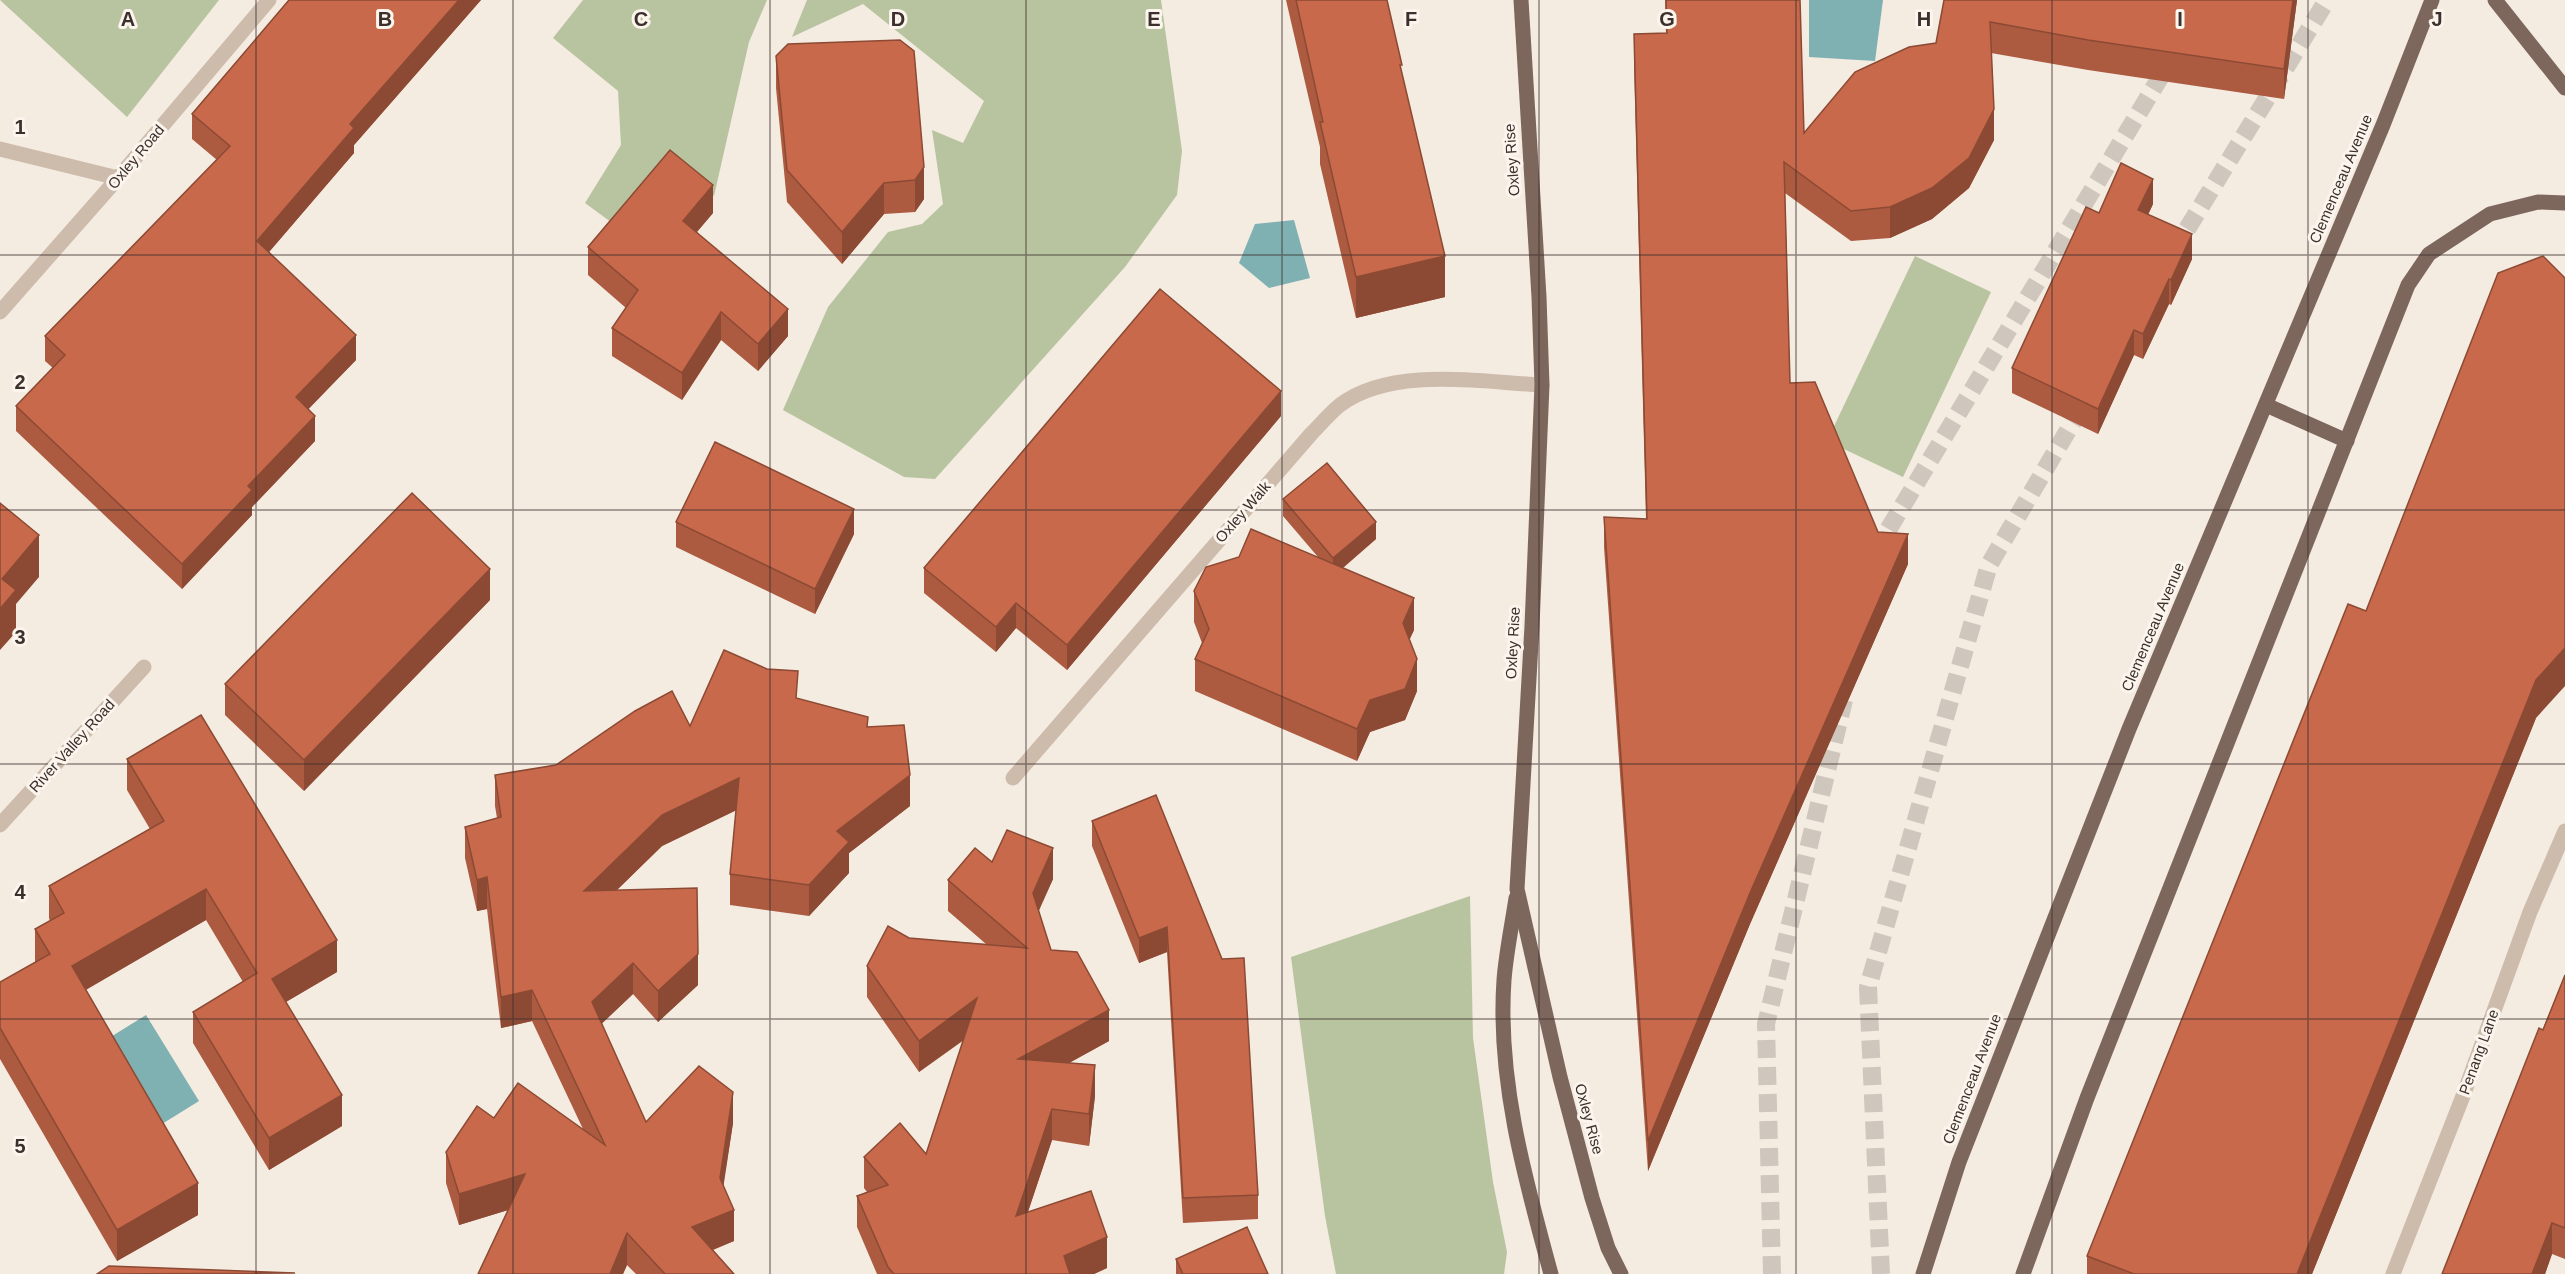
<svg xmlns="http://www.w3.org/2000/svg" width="2565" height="1274" viewBox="0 0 2565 1274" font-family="Arial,sans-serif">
	<rect width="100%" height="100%" fill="#f4ebe1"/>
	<g fill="#b8c4a0">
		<path d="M 0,0 L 219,0 L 127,117 Z"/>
		<path d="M 583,0 L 767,0 L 749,42 L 714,196 L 665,163 L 615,225 L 585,203 L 621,145 L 618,91 L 553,38 Z"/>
		<path d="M 807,0 L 1161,0 L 1182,151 L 1177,195 L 1125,267 L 935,479 L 904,477 L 783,410 L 828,307 L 888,232 L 922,224 L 943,204 L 932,130 L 963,143 L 984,101 L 863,4 L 792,37 Z"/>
		<path d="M 1915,256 L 1991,292 L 1903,477 L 1827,441 Z"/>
		<path d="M 1470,896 L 1473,1038 L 1493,1182 L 1507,1252 L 1504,1274 L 1336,1274 L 1325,1216 L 1291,957 Z"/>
	</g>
	<g fill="#7fb0b2">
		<path d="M 1809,0 L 1883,0 L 1875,61 L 1809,57 Z"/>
		<path d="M 1294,220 L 1310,278 L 1269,288 L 1239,263 L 1255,224 Z"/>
		<path d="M 146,1015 L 199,1101 L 162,1124 L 109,1038 Z"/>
	</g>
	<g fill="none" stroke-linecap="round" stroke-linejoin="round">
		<g stroke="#cfc6bd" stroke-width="18" stroke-dasharray="18 9" stroke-linecap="butt">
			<path d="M 2173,252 L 2327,0"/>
			<path d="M 1879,554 L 1882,540 L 2170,61"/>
			<path d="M 1772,1274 L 1766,1024 L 1844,700"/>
			<path d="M 1881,1274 L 1868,987 L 1989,565 L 2084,403"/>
		</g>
		<g stroke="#cdbbac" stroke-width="15">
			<path d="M 0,149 L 118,178"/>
			<path d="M 0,312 L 118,178 L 269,0"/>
			<path d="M 1013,778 L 1311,434 C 1320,425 1330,413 1340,405 C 1392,366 1481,382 1542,385"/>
			<path d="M 0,825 L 144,667"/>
			<path d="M 2393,1274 L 2463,1096 L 2530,912 L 2565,831"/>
		</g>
		<g stroke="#7d675c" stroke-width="15">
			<path d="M 1521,0 L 1539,297 L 1542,385 L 1532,626 L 1517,889 L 1560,1077 L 1592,1198 L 1608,1248 L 1621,1274"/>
			<path d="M 2495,0 L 2565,88"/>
			<path d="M 2266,405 L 2347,441"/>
			<path d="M 1516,898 C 1512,925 1506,953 1504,980 C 1497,1079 1525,1179 1551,1274"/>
			<path d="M 1923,1274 L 1959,1162 L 2129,729 L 2383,125 L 2432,0"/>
			<path d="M 2023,1274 L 2087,1098 L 2408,285 L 2429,254 L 2490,214 L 2538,202 L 2565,203"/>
		</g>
	</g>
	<g fill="#ac5a40">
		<path d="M 289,0 L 481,0 L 354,145 L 354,153 L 269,252 L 356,360 L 308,409 L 315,441 L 252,507 L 252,515 L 182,589 L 16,431 L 16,406 L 53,368 L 45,361 L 45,336 L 217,160 L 192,139 L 192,114 Z"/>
		<path d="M 1286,0 L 1387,0 L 1445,297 L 1356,318 L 1320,164 L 1320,147 Z"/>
		<path d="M 1665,0 L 1800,0 L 1804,133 L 1936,43 L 1944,0 L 2297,0 L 2284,99 L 2088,70 L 1991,53 L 1994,140 L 1969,188 L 1932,219 L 1890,238 L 1851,241 L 1785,193 L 1790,383 L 1878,532 L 1908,564 L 1750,924 L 1648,1171 L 1604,547 L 1604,517 L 1646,519 L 1634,65 L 1634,34 L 1666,33 Z"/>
		<path d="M 900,40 L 924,199 L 915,212 L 884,214 L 842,264 L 787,202 L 776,88 L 776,56 Z"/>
		<path d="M 2153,204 L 2148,215 L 2192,259 L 2171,305 L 2169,304 L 2143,359 L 2134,355 L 2098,434 L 2012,393 L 2012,368 L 2099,213 Z"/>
		<path d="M 713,213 L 697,232 L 788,336 L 758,371 L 721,340 L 682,400 L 612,356 L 612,328 L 626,308 L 588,275 L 588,247 Z"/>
		<path d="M 1281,416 L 1067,670 L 1016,628 L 996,652 L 924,593 L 924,568 Z"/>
		<path d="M 1283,499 L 1376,539 L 1343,568 L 1414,630 L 1409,640 L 1417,691 L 1405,720 L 1370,732 L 1357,761 L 1195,691 L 1195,659 L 1202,643 L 1194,622 L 1194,591 L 1318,557 L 1283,516 Z"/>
		<path d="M 676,522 L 854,534 L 815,614 L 676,547 Z"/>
		<path d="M 490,600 L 304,791 L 225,715 L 225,684 Z"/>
		<path d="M 798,699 L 868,727 L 910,806 L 849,853 L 849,873 L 809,916 L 730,905 L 730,874 L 736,810 L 662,846 L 617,890 L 698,985 L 658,1022 L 633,994 L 601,1024 L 646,1122 L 733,1123 L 723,1186 L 734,1241 L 713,1250 L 734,1274 L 636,1274 L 627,1265 L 623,1274 L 478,1274 L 508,1210 L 459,1225 L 446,1183 L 446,1152 L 494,1118 L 583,1129 L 532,1021 L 501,1028 L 487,909 L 477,911 L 465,858 L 465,827 L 497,818 L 495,806 L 495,775 L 556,765 L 690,726 Z"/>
		<path d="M 2536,718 L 2312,1274 L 2087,1274 L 2087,1256 Z"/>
		<path d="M 127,759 L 337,972 L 286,1002 L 342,1126 L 269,1170 L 193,1043 L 193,1012 L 243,982 L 206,920 L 85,990 L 198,1215 L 117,1261 L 0,1059 L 0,982 L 35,962 L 35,929 L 50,921 L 49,918 L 49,886 L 150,829 L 127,790 Z"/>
		<path d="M 1156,795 L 1258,1195 L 1258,1219 L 1183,1223 L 1167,952 L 1139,963 L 1092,846 L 1092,821 Z"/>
		<path d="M 992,862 L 1053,879 L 1038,911 L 1051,950 L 1109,1041 L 1069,1063 L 1095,1096 L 1089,1146 L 1052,1140 L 1028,1212 L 1107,1268 L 1094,1274 L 877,1274 L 857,1227 L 857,1196 L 867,1192 L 864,1188 L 864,1157 L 926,1154 L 964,1040 L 919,1072 L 867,997 L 867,966 L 909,938 L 986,944 L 948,911 L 948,880 Z"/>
		<path d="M 2565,975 L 2565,1259 L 2552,1254 L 2545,1274 L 2442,1274 Z"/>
		<path d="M 1176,1259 L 1268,1274 L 1176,1274 Z"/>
	</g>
	<g fill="#8c4a34">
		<path d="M 459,0 L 481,0 L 354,145 L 354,153 L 257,266 L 257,241 L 350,124 Z"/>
		<path d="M 2293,0 L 2297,0 L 2284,99 L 2284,69 Z"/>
		<path d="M 1994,109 L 1994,140 L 1969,188 L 1932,219 L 1890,238 L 1890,207 Z"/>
		<path d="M 924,167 L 924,199 L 915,212 L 915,180 Z"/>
		<path d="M 2153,179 L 2153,204 L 2138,235 L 2138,210 Z"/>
		<path d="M 884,183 L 884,214 L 842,264 L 842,232 Z"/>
		<path d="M 713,185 L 713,213 L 683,248 L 683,221 Z"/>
		<path d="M 2192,234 L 2192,259 L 2171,305 L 2171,280 Z"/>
		<path d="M 1445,256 L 1445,297 L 1356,318 L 1356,277 Z"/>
		<path d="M 2169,279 L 2169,304 L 2143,359 L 2143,334 Z"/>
		<path d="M 788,309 L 788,336 L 758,371 L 758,344 Z"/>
		<path d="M 721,312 L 721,340 L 682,400 L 682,373 Z"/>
		<path d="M 2134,330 L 2134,355 L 2098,434 L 2098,409 Z"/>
		<path d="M 356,335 L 356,360 L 296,422 L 296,397 Z"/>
		<path d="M 1281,391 L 1281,416 L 1067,670 L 1067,645 Z"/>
		<path d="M 315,416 L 315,441 L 252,507 L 252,515 L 182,589 L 182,564 L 248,486 Z"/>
		<path d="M 854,509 L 854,534 L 815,614 L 815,589 Z"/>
		<path d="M 1376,522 L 1376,539 L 1333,576 L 1333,558 Z"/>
		<path d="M 1908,534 L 1908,564 L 1750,924 L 1648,1171 L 1648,1141 L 1750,893 Z"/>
		<path d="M 39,535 L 39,577 L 16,604 L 16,632 L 0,650 L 0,609 L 2,579 Z"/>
		<path d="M 490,569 L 490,600 L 304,791 L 304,760 Z"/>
		<path d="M 1414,598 L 1414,630 L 1403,654 L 1403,623 Z"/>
		<path d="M 1016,603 L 1016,628 L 996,652 L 996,627 Z"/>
		<path d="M 2565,648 L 2565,686 L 2536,718 L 2312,1274 L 2297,1274 L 2536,680 Z"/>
		<path d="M 1417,659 L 1417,691 L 1405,720 L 1370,732 L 1357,761 L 1357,729 L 1370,700 Z"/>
		<path d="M 910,775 L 910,806 L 849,853 L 849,873 L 809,916 L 809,885 L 837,831 Z"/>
		<path d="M 739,778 L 739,809 L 662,846 L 584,922 L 584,891 L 662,815 Z"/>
		<path d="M 1053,848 L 1053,879 L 1033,924 L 1033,893 Z"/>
		<path d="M 487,877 L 487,909 L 477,911 L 477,880 Z"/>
		<path d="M 206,889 L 206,920 L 72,998 L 72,966 Z"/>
		<path d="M 1167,927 L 1167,952 L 1139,963 L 1139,938 Z"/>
		<path d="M 337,940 L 337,972 L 272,1010 L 272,979 Z"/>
		<path d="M 698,954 L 698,985 L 658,1022 L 658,991 Z"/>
		<path d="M 633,963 L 633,994 L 592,1033 L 592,1002 Z"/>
		<path d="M 532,990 L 532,1021 L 501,1028 L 501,997 Z"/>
		<path d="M 977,998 L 977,1030 L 919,1072 L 919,1041 Z"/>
		<path d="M 1109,1010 L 1109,1041 L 1018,1091 L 1018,1059 Z"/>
		<path d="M 1095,1065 L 1095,1096 L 1089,1146 L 1089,1114 Z"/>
		<path d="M 733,1092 L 733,1123 L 720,1209 L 720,1178 Z"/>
		<path d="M 342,1095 L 342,1126 L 269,1170 L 269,1138 Z"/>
		<path d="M 1052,1109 L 1052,1140 L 1016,1247 L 1016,1216 Z"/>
		<path d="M 525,1174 L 525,1205 L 459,1225 L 459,1194 Z"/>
		<path d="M 198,1183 L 198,1215 L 117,1261 L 117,1230 Z"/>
		<path d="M 734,1210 L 734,1241 L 692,1258 L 692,1227 Z"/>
		<path d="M 2552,1223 L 2552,1254 L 2545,1274 L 2532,1274 Z"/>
		<path d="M 627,1233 L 627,1265 L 623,1274 L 610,1274 Z"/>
		<path d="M 1107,1237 L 1107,1268 L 1094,1274 L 1064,1274 L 1064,1256 Z"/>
	</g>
	<g fill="#c8694b" stroke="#8c4a34" stroke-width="1.5">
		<path d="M 289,0 L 459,0 L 350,124 L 354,128 L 257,241 L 356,335 L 296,397 L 315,416 L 248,486 L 252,490 L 182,564 L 16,406 L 65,355 L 45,336 L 230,146 L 192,114 Z"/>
		<path d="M 1296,0 L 1387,0 L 1402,65 L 1400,65 L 1445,256 L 1356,277 L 1320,122 L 1323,122 Z"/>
		<path d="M 1666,0 L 1800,0 L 1804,133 L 1855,72 L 1909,47 L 1936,43 L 1944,0 L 2293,0 L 2284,69 L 2088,40 L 1990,22 L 1994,109 L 1969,158 L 1932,188 L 1890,207 L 1851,211 L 1784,162 L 1790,383 L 1815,382 L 1878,532 L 1908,534 L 1750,893 L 1648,1141 L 1604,517 L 1647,519 L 1634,34 L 1667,33 Z"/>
		<path d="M 900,40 L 914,51 L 924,167 L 915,180 L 884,183 L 842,232 L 787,170 L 776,56 L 788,44 Z"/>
		<path d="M 670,150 L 713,185 L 683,221 L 788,309 L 758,344 L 721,312 L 682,373 L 612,328 L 638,290 L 588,247 Z"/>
		<path d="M 2121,163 L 2153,179 L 2138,210 L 2192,234 L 2171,280 L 2169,279 L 2143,334 L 2134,330 L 2098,409 L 2012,368 L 2086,207 L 2099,213 Z"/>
		<path d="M 2543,256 L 2565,278 L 2565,648 L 2536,680 L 2297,1274 L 2134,1274 L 2087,1256 L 2348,604 L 2366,611 L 2498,273 Z"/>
		<path d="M 1160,289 L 1281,391 L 1067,645 L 1016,603 L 996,627 L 924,568 Z"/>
		<path d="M 715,442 L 854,509 L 815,589 L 676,522 Z"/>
		<path d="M 1327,463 L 1376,522 L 1333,558 L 1283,499 Z"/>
		<path d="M 412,493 L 490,569 L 304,760 L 225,684 Z"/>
		<path d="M 0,503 L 39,535 L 2,579 L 16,590 L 0,609 Z"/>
		<path d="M 1251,529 L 1414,598 L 1403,623 L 1417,659 L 1405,689 L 1370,700 L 1357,729 L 1195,659 L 1209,629 L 1194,591 L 1206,567 L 1239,557 Z"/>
		<path d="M 724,650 L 767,669 L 798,671 L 796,698 L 868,717 L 867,727 L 904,725 L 910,775 L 837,831 L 849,842 L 809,885 L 730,874 L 739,778 L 662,815 L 584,891 L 697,888 L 698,954 L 658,991 L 633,963 L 592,1002 L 646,1122 L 699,1066 L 733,1092 L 720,1178 L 734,1210 L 692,1227 L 734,1274 L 665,1274 L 627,1233 L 610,1274 L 478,1274 L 525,1174 L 459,1194 L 446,1152 L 477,1106 L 494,1118 L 518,1083 L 605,1145 L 532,990 L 501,997 L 487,877 L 477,880 L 465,827 L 501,817 L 495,775 L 556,765 L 635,711 L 672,691 L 690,726 Z"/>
		<path d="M 201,715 L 337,940 L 272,979 L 342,1095 L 269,1138 L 193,1012 L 257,973 L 206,889 L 72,966 L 198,1183 L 117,1230 L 0,1028 L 0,982 L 50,954 L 35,929 L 64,913 L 49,886 L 164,821 L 127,759 Z"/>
		<path d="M 1156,795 L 1222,959 L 1244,958 L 1258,1195 L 1183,1198 L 1167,927 L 1139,938 L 1092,821 Z"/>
		<path d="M 1007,830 L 1053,848 L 1033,893 L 1051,950 L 1077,952 L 1109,1010 L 1018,1059 L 1095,1065 L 1089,1114 L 1052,1109 L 1016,1216 L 1091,1191 L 1107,1237 L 1064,1256 L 1070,1274 L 894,1274 L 888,1267 L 857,1196 L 888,1185 L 864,1157 L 900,1123 L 926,1154 L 977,998 L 919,1041 L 867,966 L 888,926 L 909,938 L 1027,948 L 948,880 L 975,848 L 992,862 Z"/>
		<path d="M 2565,975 L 2565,1228 L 2552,1223 L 2532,1274 L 2442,1274 L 2539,1028 L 2543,1030 Z"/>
		<path d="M 1247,1227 L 1268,1274 L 1183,1274 L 1176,1259 Z"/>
		<path d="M 109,1266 L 295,1273 L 97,1274 Z"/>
	</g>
	<path fill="none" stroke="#3b302b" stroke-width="1.5" stroke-opacity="0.55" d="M 256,0 L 256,1274M 513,0 L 513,1274M 770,0 L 770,1274M 1026,0 L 1026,1274M 1282,0 L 1282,1274M 1539,0 L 1539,1274M 1796,0 L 1796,1274M 2052,0 L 2052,1274M 2308,0 L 2308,1274M 0,255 L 2565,255M 0,510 L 2565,510M 0,764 L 2565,764M 0,1019 L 2565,1019"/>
	<g text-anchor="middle" stroke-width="6" stroke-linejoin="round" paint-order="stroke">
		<g font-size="15" fill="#3b302b" stroke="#fbf5ee">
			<text transform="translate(136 157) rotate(-50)" y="5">Oxley Road</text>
			<text transform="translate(1512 160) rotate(-94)" y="5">Oxley Rise</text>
			<text transform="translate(2341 179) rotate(-67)" y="5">Clemenceau Avenue</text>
			<text transform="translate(1243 512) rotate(-49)" y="5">Oxley Walk</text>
			<text transform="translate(2153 627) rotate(-67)" y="5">Clemenceau Avenue</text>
			<text transform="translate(1513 643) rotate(-87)" y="5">Oxley Rise</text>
			<text transform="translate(72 746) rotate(-48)" y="5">River Valley Road</text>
			<text transform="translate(2479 1052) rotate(-70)" y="5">Penang Lane</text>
			<text transform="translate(1972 1079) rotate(-69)" y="5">Clemenceau Avenue</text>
			<text transform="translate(1589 1119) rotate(75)" y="5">Oxley Rise</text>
		</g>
	</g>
	<g font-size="20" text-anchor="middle" font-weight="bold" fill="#3b302b" stroke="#fbf5ee" stroke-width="6" stroke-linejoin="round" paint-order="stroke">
		<text x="128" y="26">A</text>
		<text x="385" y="26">B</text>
		<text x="641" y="26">C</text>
		<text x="898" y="26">D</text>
		<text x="1154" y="26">E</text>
		<text x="1411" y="26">F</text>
		<text x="1667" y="26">G</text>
		<text x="1924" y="26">H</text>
		<text x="2180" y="26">I</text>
		<text x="2437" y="26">J</text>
		<text x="20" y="134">1</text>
		<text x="20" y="389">2</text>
		<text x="20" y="644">3</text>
		<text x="20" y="899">4</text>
		<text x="20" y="1153">5</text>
	</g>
</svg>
